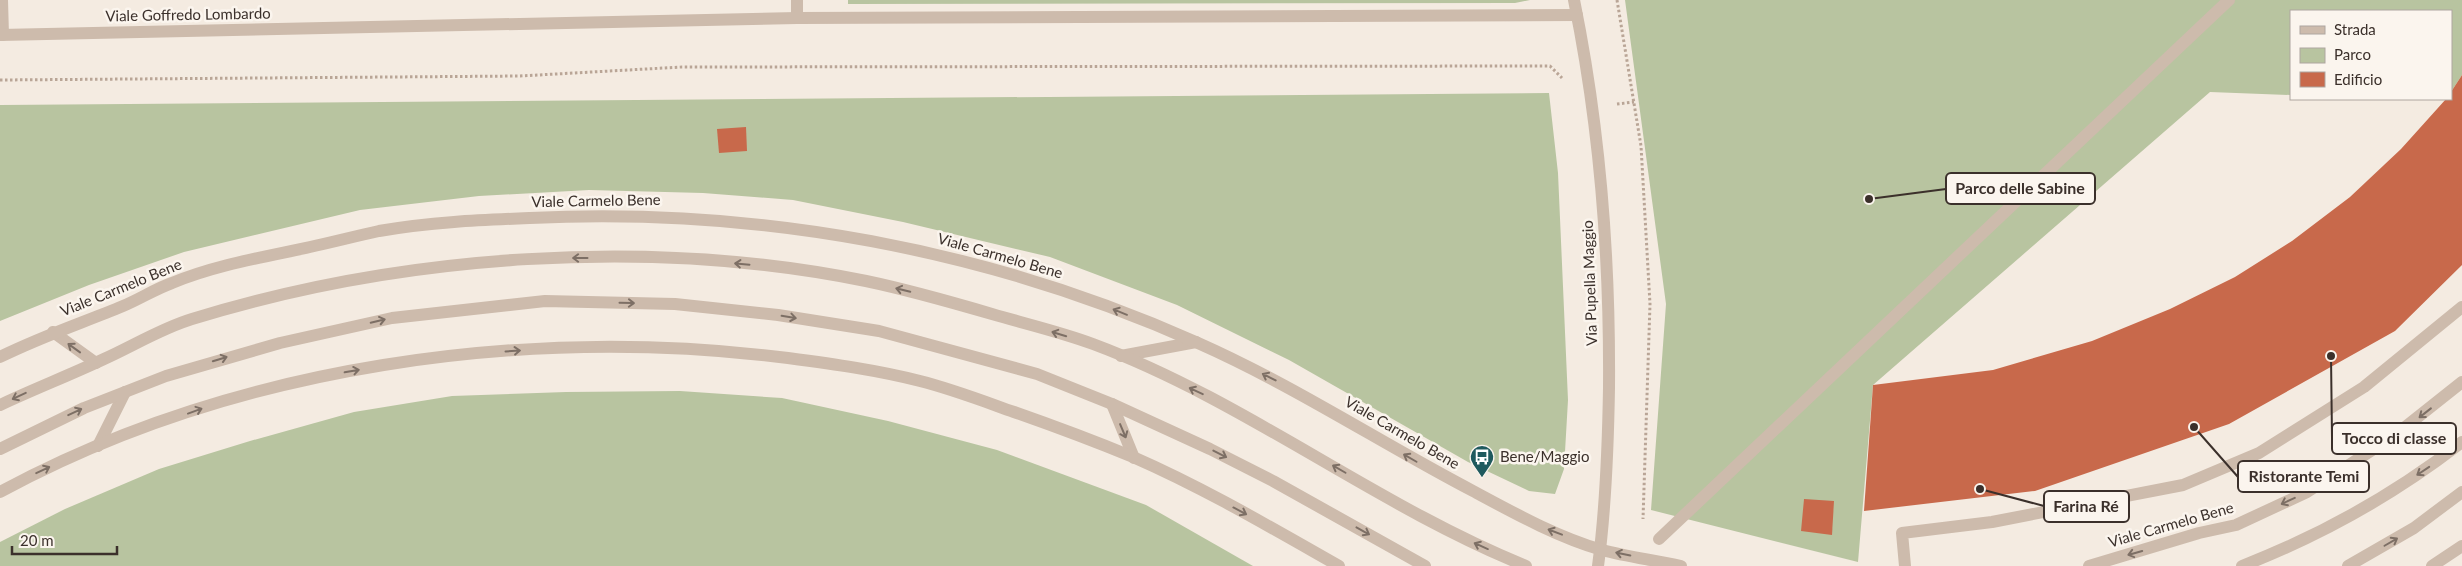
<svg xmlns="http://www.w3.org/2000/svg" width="2462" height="566" viewBox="0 0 2462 566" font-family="Lato,sans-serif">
	<rect width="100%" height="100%" fill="#f4ebe1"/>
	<g fill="#b8c4a0">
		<path d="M 848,0 L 1530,0 L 1515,3 L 848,4 Z"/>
		<path d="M 1625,0 L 2462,0 L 2462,75 L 2451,92 L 2451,11 L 2291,11 L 2291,95 L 2210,92 L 1873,385 L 1858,562 L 1651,510 L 1666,304 Z"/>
		<path d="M 1549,93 L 1558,173 L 1568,400 L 1564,469 L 1555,494 L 1529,491 L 1468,462 L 1289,360 L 1177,305 L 1050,257 L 903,222 L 793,200 L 703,193 L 589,190 L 479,196 L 360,210 L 184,252 L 89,285 L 0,321 L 0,105 Z"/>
		<path d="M 680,391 L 782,398 L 888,421 L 997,450 L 1146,505 L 1253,566 L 0,566 L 0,542 L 65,509 L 159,469 L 250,441 L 354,412 L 452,396 L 566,392 Z"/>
	</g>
	<g fill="#c8694b">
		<path d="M 2462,75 L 2462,265 L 2395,331 L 2229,424 L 2035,491 L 1864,511 L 1873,385 L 1993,370 L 2092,341 L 2170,309 L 2235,277 L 2292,241 L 2350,197 L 2401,149 L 2446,99 L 2451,99 L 2451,92 Z"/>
		<path d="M 746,127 L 747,151 L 719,153 L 717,129 Z"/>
		<path d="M 1804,499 L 1834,501 L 1832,535 L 1801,531 Z"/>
	</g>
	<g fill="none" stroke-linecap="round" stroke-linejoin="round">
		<g stroke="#b9a596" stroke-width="3" stroke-dasharray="2.5 2.5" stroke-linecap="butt">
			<path d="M 1617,0 L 1641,146 L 1650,304 L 1643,519"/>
			<path d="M 0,80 L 520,76 L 682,67 L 1550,66 L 1562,78"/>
			<path d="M 1617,104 L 1634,102"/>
		</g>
		<g stroke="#cdbbac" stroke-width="12">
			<path d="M 2,0 L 3,35"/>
			<path d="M 797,0 L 797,18"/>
			<path d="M 1574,0 C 1600,127 1610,259 1609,388 C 1608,448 1606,507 1598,566"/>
			<path d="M 0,35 L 797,18 L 1577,15"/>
			<path d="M 53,332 L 96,363"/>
			<path d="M 1121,356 L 1196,342"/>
			<path d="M 0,357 C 40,337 82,323 123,306 C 140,299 155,289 172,283 C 215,265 264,257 310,247 C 333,242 356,236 379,231 C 429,222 480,220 530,218 C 760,207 988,249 1198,343 C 1293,385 1381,443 1473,491 C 1514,513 1557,537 1602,550 C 1628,557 1655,560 1681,566"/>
			<path d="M 1112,404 L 1134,458"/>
			<path d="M 0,405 C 34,389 70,375 104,359 C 133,346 162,328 192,319 C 403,254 650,237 866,281 C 909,290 951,302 992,314 C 1026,324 1061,332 1093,344 C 1246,401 1375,505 1526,566"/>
			<path d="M 98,446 L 125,392"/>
			<path d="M 0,449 L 84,408 L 166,376 L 280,343 L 392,318 L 545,301 L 675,304 L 778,315 L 879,331 L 1037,374 L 1112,404 L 1210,449 L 1273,481 L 1425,566"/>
			<path d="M 0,492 C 235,365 525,325 788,358 C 833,364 877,370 920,381 C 952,389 983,401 1014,412 C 1054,426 1094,441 1133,457 C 1204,488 1272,528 1339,566"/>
			<path d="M 1659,539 L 2229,0"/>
			<path d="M 1905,566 L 1902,533 L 1992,522 L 2183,485 L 2259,453 L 2364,387 L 2462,307"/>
			<path d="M 2089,566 L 2199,533 L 2236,525 L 2307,492 L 2394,436 L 2462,382"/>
			<path d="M 2242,566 C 2322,535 2395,494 2462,442"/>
			<path d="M 2348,566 L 2414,528 L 2462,492"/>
			<path d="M 2432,566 L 2462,546"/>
		</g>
	</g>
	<defs><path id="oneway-shaft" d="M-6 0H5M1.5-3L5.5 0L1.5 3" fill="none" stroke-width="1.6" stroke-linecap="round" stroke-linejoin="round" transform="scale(1.25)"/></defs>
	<g stroke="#7d6f65">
		<use href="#oneway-shaft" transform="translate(580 258) rotate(180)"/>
		<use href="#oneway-shaft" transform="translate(742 264) rotate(-175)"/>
		<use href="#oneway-shaft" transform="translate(903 290) rotate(-166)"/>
		<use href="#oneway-shaft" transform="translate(627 303) rotate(1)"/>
		<use href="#oneway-shaft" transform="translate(1120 312) rotate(-158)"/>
		<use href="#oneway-shaft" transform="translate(789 317) rotate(9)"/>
		<use href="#oneway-shaft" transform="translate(378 321) rotate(-13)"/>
		<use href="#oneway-shaft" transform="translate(1059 334) rotate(-163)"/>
		<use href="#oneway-shaft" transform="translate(74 348) rotate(-144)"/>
		<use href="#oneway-shaft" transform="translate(513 351) rotate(-4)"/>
		<use href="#oneway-shaft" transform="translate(220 359) rotate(-17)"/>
		<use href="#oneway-shaft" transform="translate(352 371) rotate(-10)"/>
		<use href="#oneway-shaft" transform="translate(1269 377) rotate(-153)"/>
		<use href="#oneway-shaft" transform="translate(1196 391) rotate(-155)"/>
		<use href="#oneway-shaft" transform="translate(19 396) rotate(155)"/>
		<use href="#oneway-shaft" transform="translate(195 411) rotate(-20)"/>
		<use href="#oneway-shaft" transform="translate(75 412) rotate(-25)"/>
		<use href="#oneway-shaft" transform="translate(2425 413) rotate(142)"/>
		<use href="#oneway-shaft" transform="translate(1123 431) rotate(67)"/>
		<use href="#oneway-shaft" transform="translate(1220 454) rotate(27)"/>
		<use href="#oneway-shaft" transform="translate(1410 458) rotate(-150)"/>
		<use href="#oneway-shaft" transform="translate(1339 469) rotate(-150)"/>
		<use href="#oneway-shaft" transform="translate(43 470) rotate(-25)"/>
		<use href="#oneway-shaft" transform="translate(2423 471) rotate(146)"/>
		<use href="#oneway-shaft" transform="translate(2288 501) rotate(155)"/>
		<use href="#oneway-shaft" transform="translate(1240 511) rotate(28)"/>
		<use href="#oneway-shaft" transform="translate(1363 531) rotate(29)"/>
		<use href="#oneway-shaft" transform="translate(1555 532) rotate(-159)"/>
		<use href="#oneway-shaft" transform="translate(2391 542) rotate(-30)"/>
		<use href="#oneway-shaft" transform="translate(1481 546) rotate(-156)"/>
		<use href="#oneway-shaft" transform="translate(2135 553) rotate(164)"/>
		<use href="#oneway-shaft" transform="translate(1623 554) rotate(-168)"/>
	</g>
	<defs>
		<g id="bus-pin" transform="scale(1.25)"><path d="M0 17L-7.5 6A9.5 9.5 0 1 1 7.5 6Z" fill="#1f5a5e" stroke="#fbf5ee"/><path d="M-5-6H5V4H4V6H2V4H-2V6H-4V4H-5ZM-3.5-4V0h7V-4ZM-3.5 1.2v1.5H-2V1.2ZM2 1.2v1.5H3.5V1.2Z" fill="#fff"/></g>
	</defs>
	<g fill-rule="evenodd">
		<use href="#bus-pin" x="1482" y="457"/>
	</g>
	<g text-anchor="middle" stroke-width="5" stroke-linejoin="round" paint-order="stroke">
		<g font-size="15" fill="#3b302b" stroke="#fbf5ee">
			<text transform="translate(188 15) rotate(-1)" y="5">Viale Goffredo Lombardo</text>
			<text transform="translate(596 201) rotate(-1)" y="5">Viale Carmelo Bene</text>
			<text transform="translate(1000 256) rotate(16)" y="5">Viale Carmelo Bene</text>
			<text transform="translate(1590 283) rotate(-92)" y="5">Via Pupella Maggio</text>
			<text transform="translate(121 288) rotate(-22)" y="5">Viale Carmelo Bene</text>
			<text transform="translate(1402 433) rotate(30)" y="5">Viale Carmelo Bene</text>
			<text transform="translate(2171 525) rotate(-16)" y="5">Viale Carmelo Bene</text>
		</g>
		<g font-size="15" fill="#3b302b" stroke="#fbf5ee" text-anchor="start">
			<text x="1500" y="462">Bene/Maggio</text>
		</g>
	</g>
	<path fill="none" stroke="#3b302b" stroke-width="2" d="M1869 199L1946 189M2331 356L2332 438M2194 427L2238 477M1980 489L2044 506"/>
	<g fill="#3b302b" stroke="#fbf5ee" stroke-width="2">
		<circle cx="1869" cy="199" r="5"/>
		<circle cx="2331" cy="356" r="5"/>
		<circle cx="2194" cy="427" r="5"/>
		<circle cx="1980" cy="489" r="5"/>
	</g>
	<g fill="#fbf5ee" stroke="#3b302b" stroke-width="2">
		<rect x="1946" y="173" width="149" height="31" rx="5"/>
		<rect x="2332" y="423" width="124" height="31" rx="5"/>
		<rect x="2238" y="461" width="131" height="31" rx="5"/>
		<rect x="2044" y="491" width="85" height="31" rx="5"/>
	</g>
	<g font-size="16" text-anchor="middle" font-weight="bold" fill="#3b302b">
		<text x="2020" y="194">Parco delle Sabine</text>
		<text x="2394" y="444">Tocco di classe</text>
		<text x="2304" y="482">Ristorante Temi</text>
		<text x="2086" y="512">Farina Ré</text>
	</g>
	<rect x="2290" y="10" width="162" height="90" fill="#fbf5ee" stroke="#aea6a0"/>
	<rect x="2300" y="26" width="25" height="8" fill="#cdbbac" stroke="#aea6a0"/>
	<text x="2334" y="35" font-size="15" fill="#3b302b">Strada</text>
	<rect x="2300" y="48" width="25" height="15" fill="#b8c4a0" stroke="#aea6a0"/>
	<text x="2334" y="60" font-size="15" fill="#3b302b">Parco</text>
	<rect x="2300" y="72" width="25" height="15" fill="#c8694b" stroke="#aea6a0"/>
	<text x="2334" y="85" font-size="15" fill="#3b302b">Edificio</text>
	<path d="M12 546v8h105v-8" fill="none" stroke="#3b302b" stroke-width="2.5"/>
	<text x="20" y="546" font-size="15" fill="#3b302b" stroke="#fbf5ee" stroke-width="4" paint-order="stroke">20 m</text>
</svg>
